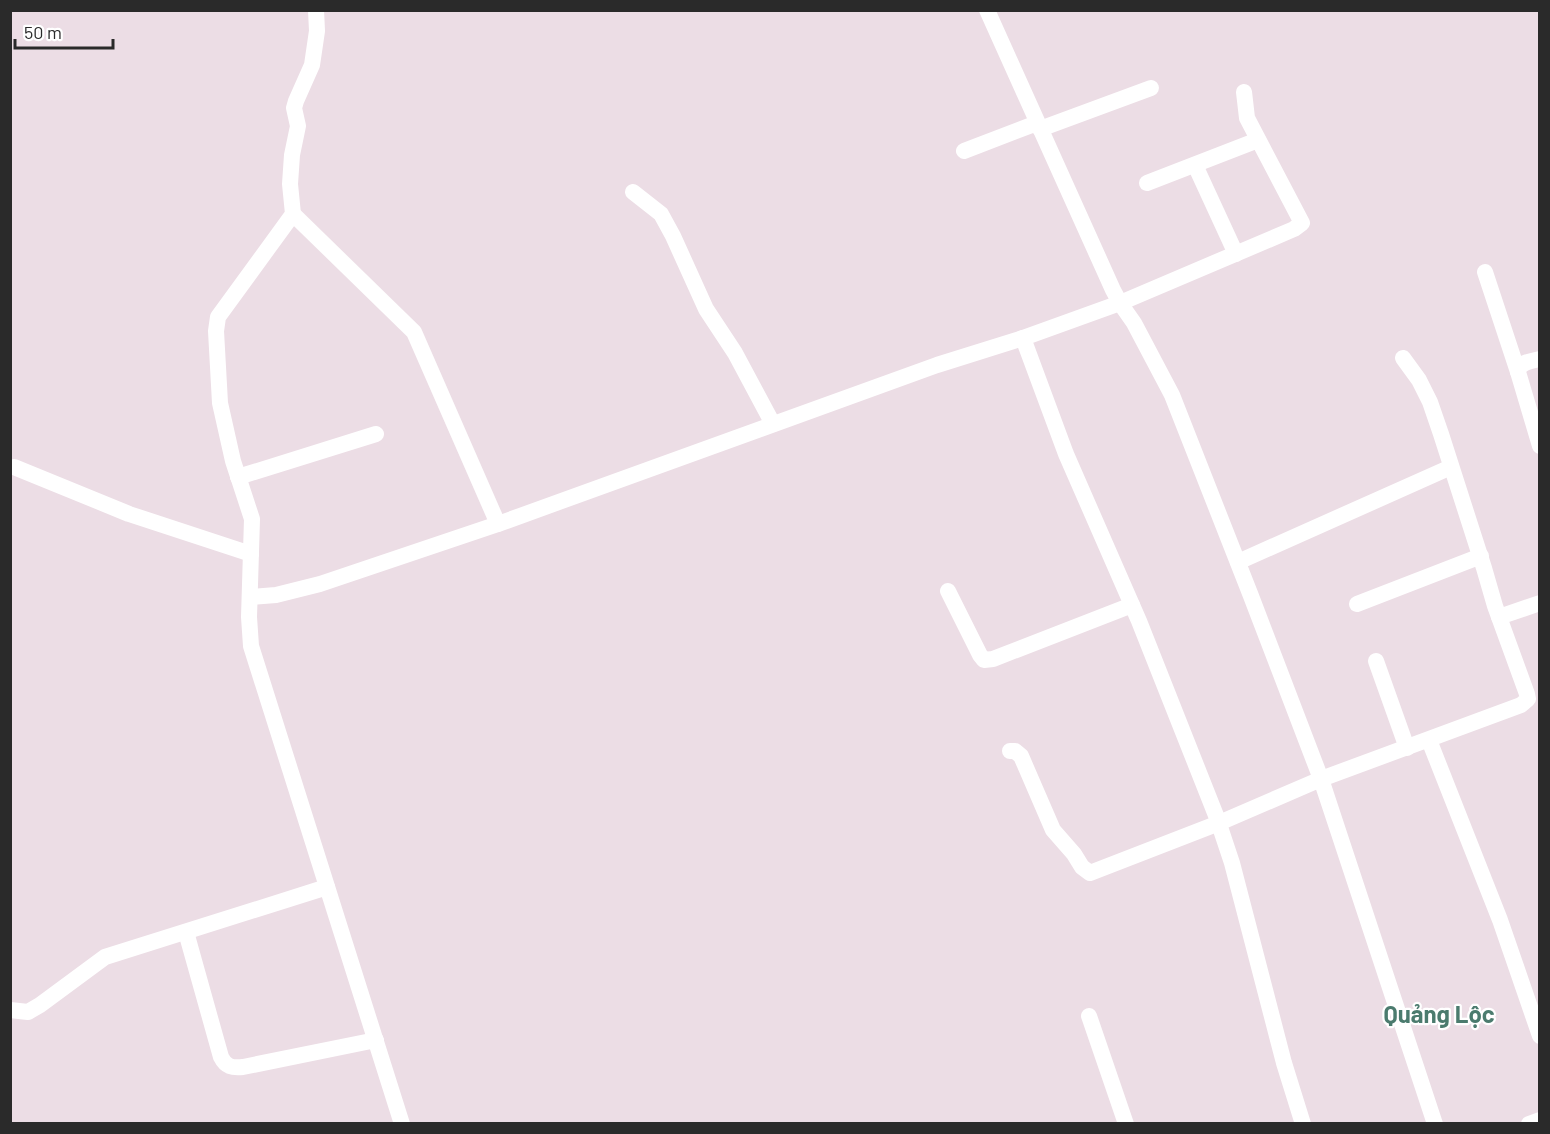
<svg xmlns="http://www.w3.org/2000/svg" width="1550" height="1134" viewBox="0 0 1550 1134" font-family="Barlow,sans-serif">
	<rect width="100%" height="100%" fill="#ecdde5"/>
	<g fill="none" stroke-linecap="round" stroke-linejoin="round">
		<g stroke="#fff" stroke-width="16">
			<path d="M 316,10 L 317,31 L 312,65 L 296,101 L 294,108 L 298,126 L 292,155 L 290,184 L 293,214 L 218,317 L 216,331 L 220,403 L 233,461 L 252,519 L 249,617 L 251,646 L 402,1124"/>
			<path d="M 987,10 L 1113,290 L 1120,303 L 1134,323 L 1172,395 L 1251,596 L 1321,779 L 1435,1124"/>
			<path d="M 1040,129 L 1151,88"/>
			<path d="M 964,151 L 1037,123"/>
			<path d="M 1195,165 L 1236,254"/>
			<path d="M 1147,183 L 1258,140"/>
			<path d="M 633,192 L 661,214 L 673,236 L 706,309 L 735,353 L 773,424"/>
			<path d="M 293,214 L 414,332 L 498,524"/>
			<path d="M 1485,272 L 1518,372"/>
			<path d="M 1023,338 L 1066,454 L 1139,621 L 1217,818 L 1232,863 L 1284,1063 L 1303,1124"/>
			<path d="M 1540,359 C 1531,361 1519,362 1518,372 L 1540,446"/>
			<path d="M 14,467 L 129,514 L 251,554"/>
			<path d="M 238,477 L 376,434"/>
			<path d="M 1238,562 L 1451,467"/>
			<path d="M 948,591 L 980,655 L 984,660 L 993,659 L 1132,605"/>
			<path d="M 250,597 L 276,595 L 320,584 L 498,524 L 937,365 L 1023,338 L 1120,303 L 1294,229 L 1302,223 L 1247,118 L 1244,92"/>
			<path d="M 1357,604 L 1481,556"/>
			<path d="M 1499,617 L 1540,603"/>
			<path d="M 1376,661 L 1407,748"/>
			<path d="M 1429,740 L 1500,920 L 1540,1036"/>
			<path d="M 1010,751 L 1015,751 L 1021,756 L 1053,830 L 1074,854 L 1082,867 L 1090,873 L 1219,823 L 1321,779 L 1521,705 L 1528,699 L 1527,694 L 1495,606 L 1484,568 L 1441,434 L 1430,402 L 1419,380 L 1403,358"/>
			<path d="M 186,932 L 221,1057 C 226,1067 232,1068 243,1067 L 376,1040"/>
			<path d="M 10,1010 L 28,1012 L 40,1005 L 105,957 L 327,887"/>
			<path d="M 1089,1016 L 1126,1124"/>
			<path d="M 1529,1124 L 1540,1120"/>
		</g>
	</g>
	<g text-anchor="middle" stroke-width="4.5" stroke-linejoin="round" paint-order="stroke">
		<g font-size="24" font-weight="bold" fill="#4b7b6e" stroke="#fff">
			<text x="1439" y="1023">Quảng Lộc</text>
		</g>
	</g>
	<rect width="1550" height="1134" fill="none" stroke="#2a2a2a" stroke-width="24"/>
	<path d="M15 39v9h98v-9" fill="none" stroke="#2a2a2a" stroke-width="3"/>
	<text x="24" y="39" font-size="18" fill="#2a2a2a" stroke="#ffffff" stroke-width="4.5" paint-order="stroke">50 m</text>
</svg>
